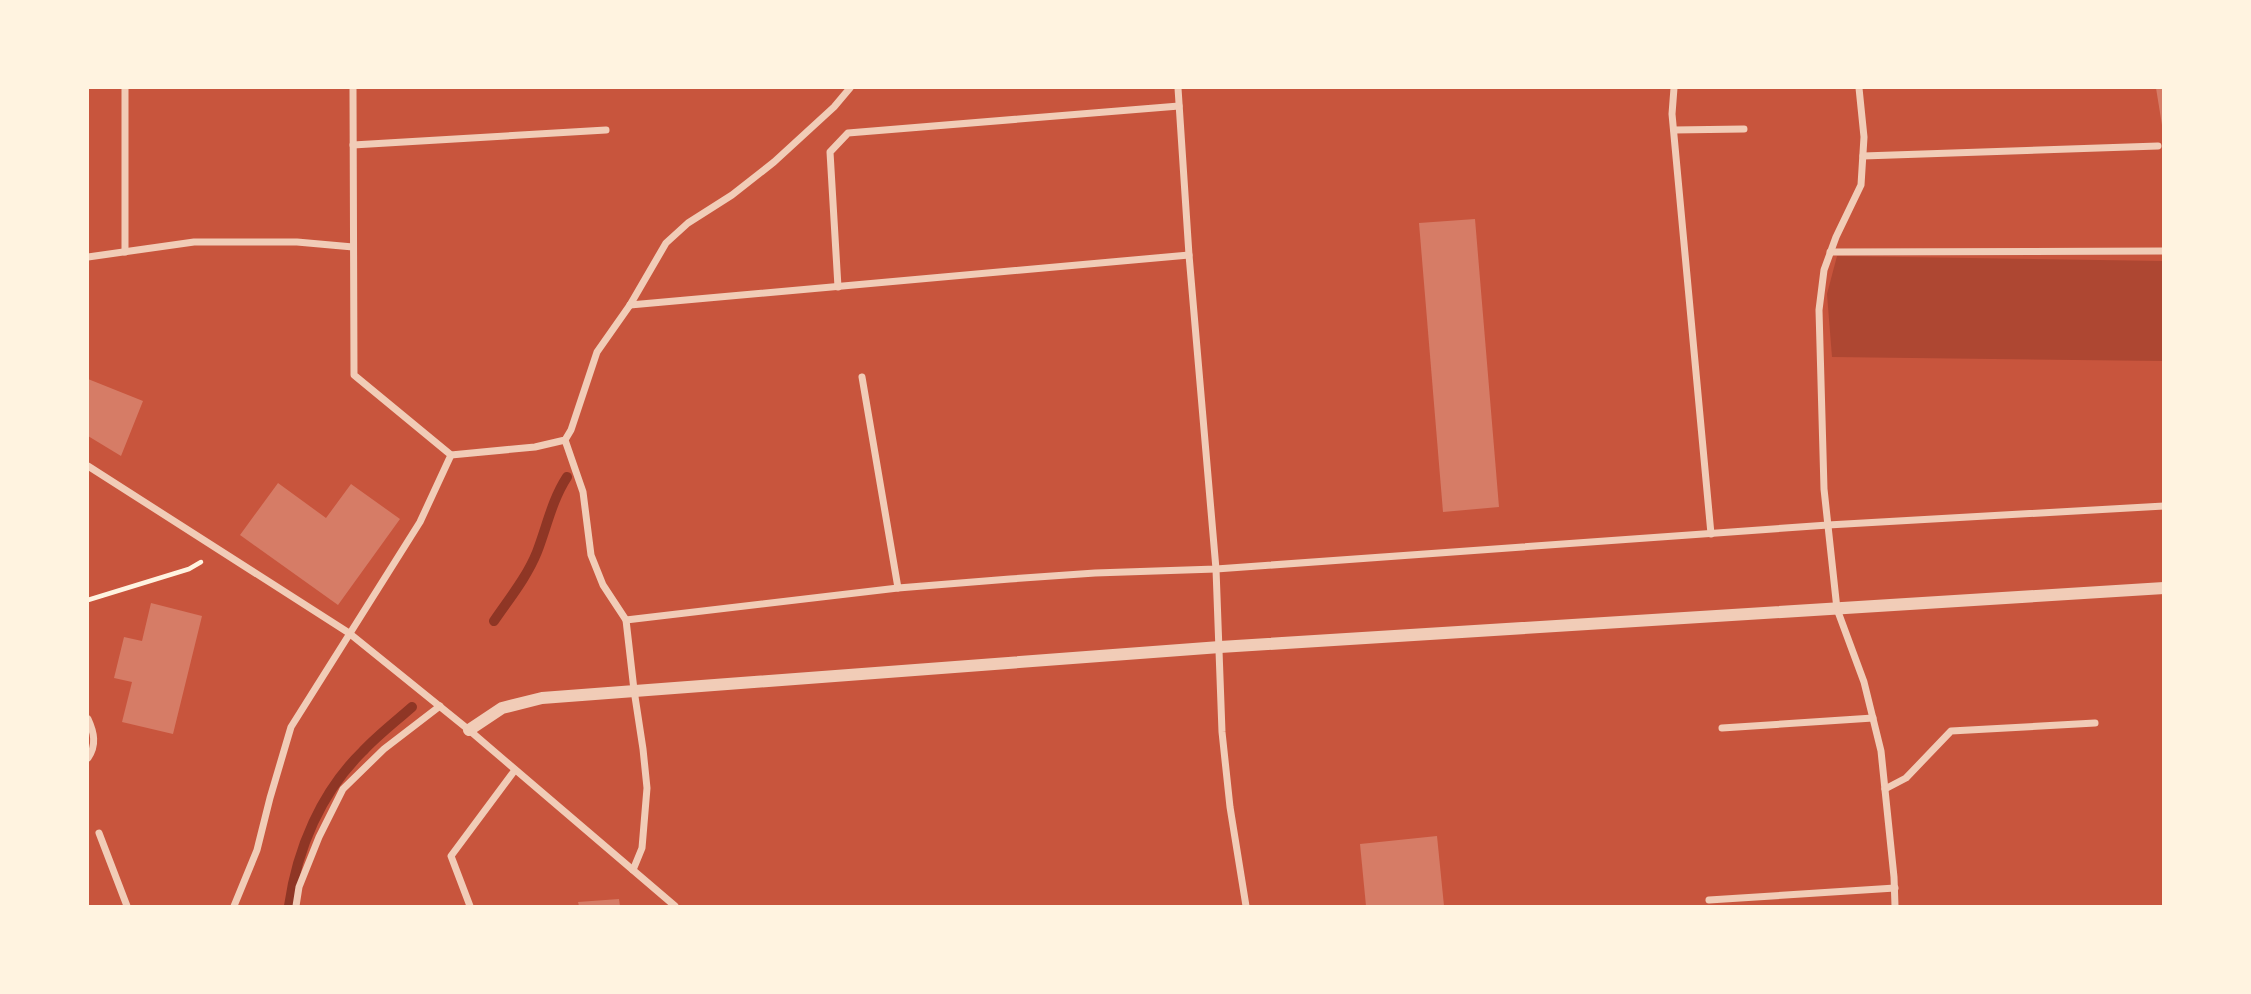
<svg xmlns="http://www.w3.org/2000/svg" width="2251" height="994" viewBox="0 0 2251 994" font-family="Poppins,sans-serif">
	<rect width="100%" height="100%" fill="#c8553d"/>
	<path fill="#ae4732" d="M 1837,256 L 2163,261 L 2163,361 L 1832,357 L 1827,294 Z"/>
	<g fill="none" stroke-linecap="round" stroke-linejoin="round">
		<g stroke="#8f3625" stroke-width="10">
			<path d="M 494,621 C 509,599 527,577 537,552 C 547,526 552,500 567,477"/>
			<path d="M 289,906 C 297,849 321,792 363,751 C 378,735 395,722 412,707"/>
		</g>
	</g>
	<g fill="#d67c66">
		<path d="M 2156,88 L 2164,88 L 2164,125 L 2162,125 Z"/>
		<path d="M 1475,219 L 1499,507 L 1443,512 L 1419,223 Z"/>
		<path d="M 88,379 L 143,401 L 121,456 L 88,436 Z"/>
		<path d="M 278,483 L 326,518 L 351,484 L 400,519 L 338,605 L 240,535 Z"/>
		<path d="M 151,603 L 202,616 L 173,734 L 122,722 L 132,682 L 114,678 L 124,637 L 142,641 Z"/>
		<path d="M 1437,836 L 1444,906 L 1366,906 L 1360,844 Z"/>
		<path d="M 619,899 L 620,906 L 579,906 L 578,902 Z"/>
	</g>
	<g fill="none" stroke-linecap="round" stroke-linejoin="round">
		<path stroke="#fff3e0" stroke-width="4.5" d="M 88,600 L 189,569 L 201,562"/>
		<g stroke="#f1ccb7" stroke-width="7">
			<path d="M 125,88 L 125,252"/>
			<path d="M 1178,88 L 1189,255 L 1216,569 L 1222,732 L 1230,807 L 1246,906"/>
			<path d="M 1674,88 L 1672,114 L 1711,534"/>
			<path d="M 1859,88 L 1864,137 L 1861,185 L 1836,237 L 1824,270 L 1819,310 L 1824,489 L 1837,609 L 1864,682 L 1881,751 L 1894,877 L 1895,906"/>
			<path d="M 1674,130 L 1744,129"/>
			<path d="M 353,145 L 606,130"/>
			<path d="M 1863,156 L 2158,146"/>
			<path d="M 1830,252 L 2164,251"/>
			<path d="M 88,257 L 194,242 L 297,242 L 353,247"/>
			<path d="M 838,287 L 830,152 L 848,133 L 1179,106"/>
			<path d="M 630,305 L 1189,255"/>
			<path d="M 862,377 L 898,588"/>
			<path d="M 565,440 L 583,492 L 591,555 L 603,585 L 626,620 L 634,690 L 643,749 L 647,788 L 642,848 L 633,870"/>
			<path d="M 451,455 L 535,447 L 565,440 L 571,430 L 597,352 L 630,305 L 666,243 L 688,223 L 732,195 L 774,162 L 834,107 L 850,88"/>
			<path d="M 88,466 L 349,633 L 469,730 L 675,906"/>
			<path d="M 626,620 L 898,588 L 1010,579 L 1095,573 L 1216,569 L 1828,525 L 2164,506"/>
			<path d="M 88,719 C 94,732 97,745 88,758"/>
			<path d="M 1722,728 L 1873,718"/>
			<path d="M 1885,789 L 1906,778 L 1951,731 L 2095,723"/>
			<path d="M 99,833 L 127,906"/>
			<path d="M 1709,900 L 1895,888"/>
			<path d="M 234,906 L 257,850 L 270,798 L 291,727 L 420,522 L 451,455 L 354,375 L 353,88"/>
			<path d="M 296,906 L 299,887 L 319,837 L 343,789 L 384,749 L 440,706"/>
			<path d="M 470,906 L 451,856 L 515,770"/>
		</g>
		<path stroke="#f1ccb7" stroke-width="12" d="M 469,730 L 502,708 L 542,698 L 1220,647 L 2164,588"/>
	</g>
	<rect width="2251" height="994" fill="none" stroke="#fff3e0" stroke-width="178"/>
</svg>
